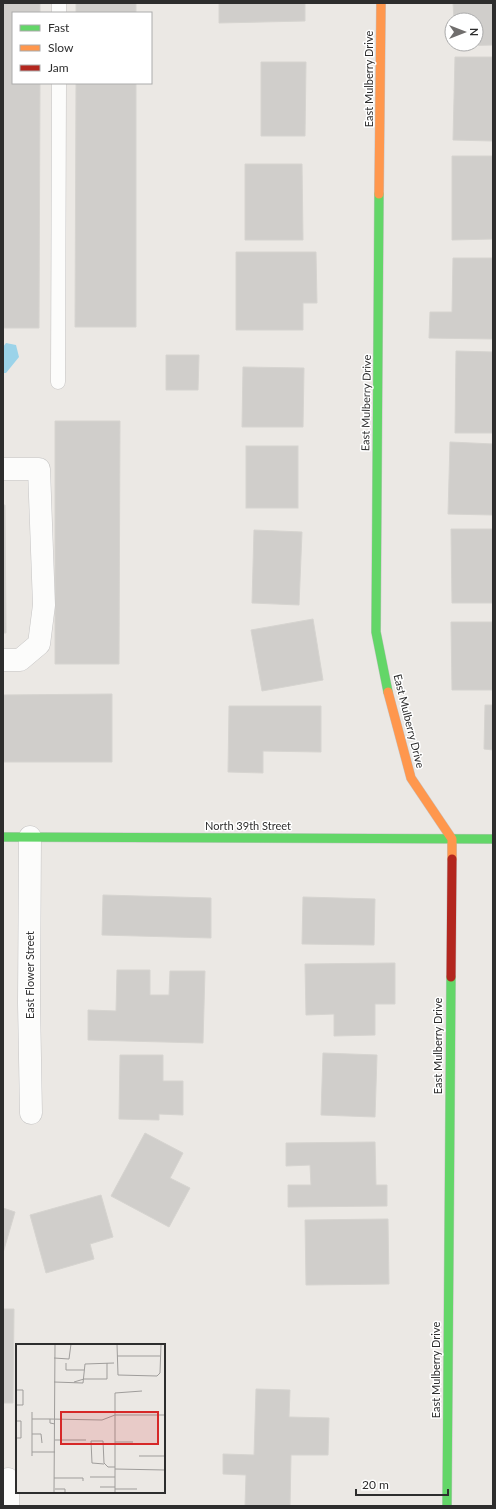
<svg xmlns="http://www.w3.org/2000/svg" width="496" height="1509" viewBox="0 0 496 1509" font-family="Lato,sans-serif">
	<rect width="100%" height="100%" fill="#ebe8e4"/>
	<path fill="#9bd3e9" d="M 6,343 L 16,345 L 19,357 L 6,373 L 3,373 L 3,347 Z"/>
	<g fill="#d0cecb" stroke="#d6d4d0">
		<path d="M 3,3 L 40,3 L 40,13 L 13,13 L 13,83 L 40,83 L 39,328 L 3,328 Z"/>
		<rect x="76" y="3" width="60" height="10"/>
		<path d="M 219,3 L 305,3 L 305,21 L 219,23 Z"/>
		<path d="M 453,3 L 493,3 L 493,45 L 454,46 L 454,44 L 476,44 L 476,20 L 454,20 Z"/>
		<path d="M 455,57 L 493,57 L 493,141 L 453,140 Z"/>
		<path d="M 261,62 L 306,62 L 305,136 L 261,136 Z"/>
		<path d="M 76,83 L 136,83 L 136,327 L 75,327 Z"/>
		<path d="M 452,156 L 493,156 L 493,239 L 452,240 Z"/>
		<path d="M 245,164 L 302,164 L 303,240 L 245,240 Z"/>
		<path d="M 236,252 L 316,252 L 317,303 L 303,303 L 303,330 L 236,330 Z"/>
		<path d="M 453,258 L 493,258 L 493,339 L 429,338 L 430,312 L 452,312 Z"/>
		<path d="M 456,351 L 493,352 L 493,433 L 455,433 Z"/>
		<path d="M 166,355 L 199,355 L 198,390 L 166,390 Z"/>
		<path d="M 243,367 L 304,368 L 303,427 L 242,427 Z"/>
		<path d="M 55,421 L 120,421 L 119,664 L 55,664 Z"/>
		<path d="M 450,442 L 493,444 L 493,515 L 448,514 Z"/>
		<rect x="246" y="446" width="52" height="62"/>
		<path d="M 3,505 L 5,505 L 6,633 L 3,633 Z"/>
		<path d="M 451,529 L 493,529 L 493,603 L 452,603 Z"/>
		<path d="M 254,530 L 302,532 L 299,605 L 252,603 Z"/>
		<path d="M 313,619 L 323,680 L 262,691 L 251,630 Z"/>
		<path d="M 451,622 L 493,622 L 493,690 L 452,690 Z"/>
		<path d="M 112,694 L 112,762 L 3,762 L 3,695 Z"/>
		<path d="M 485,705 L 493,705 L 493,750 L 484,749 Z"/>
		<path d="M 229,706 L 321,706 L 321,752 L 263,751 L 263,773 L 228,772 Z"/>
		<path d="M 103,895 L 211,898 L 211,938 L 102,935 Z"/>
		<path d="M 303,897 L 375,899 L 374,945 L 302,944 Z"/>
		<path d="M 395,963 L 395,1004 L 375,1004 L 375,1035 L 334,1036 L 334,1014 L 306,1015 L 305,964 Z"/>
		<path d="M 117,970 L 150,970 L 150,995 L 169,995 L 170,971 L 205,971 L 203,1043 L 88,1040 L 88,1010 L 116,1011 Z"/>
		<path d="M 323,1053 L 377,1055 L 375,1117 L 321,1115 Z"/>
		<path d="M 120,1055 L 163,1055 L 163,1081 L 183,1081 L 183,1115 L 159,1114 L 159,1120 L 119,1119 Z"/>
		<path d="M 145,1133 L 183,1153 L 170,1178 L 190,1188 L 169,1227 L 111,1196 Z"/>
		<path d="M 375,1142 L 376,1185 L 387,1185 L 387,1206 L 288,1207 L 288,1185 L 311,1185 L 310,1165 L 286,1166 L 286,1143 Z"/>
		<path d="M 101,1195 L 113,1237 L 90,1244 L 94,1259 L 46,1273 L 30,1215 Z"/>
		<path d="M 3,1208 L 15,1212 L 3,1253 Z"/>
		<path d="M 388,1219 L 389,1284 L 306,1285 L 305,1220 Z"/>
		<path d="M 3,1309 L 14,1309 L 13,1403 L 3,1403 Z"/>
		<path d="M 256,1389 L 290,1390 L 289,1417 L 329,1418 L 328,1455 L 291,1455 L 290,1506 L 245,1506 L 246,1475 L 223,1474 L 223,1454 L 254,1455 Z"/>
	</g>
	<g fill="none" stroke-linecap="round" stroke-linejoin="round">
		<g stroke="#c5c4c4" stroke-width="15">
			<g id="lane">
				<path d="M 59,13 L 59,3"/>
				<path d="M 58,382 L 59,83"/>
			</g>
		</g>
		<g stroke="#c5c4c4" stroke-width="23">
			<g id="street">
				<path d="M 3,469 L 39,469 L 44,605 L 39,644 L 20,660 L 3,660"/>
				<path d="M 30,837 L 29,1003 L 31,1113"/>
				<path d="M 8,1506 L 8,1479"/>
			</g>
		</g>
		<g stroke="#c5c4c4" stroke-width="10">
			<g id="fast">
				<path d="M 379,194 L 376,632 L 388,692"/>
				<path d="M 3,837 L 493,839"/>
				<path d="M 447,1506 L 451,977"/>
			</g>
		</g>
		<g stroke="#c5c4c4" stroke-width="10">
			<g id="slow">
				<path d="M 379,194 L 381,3"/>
				<path d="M 388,692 L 411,778 L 452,839 L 452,859"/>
			</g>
		</g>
		<g stroke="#c5c4c4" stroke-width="10">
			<path id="jam" d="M 451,977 L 452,859"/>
		</g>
		<use href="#lane" stroke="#fcfcfb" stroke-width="14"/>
		<use href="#street" stroke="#fcfcfb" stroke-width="22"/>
		<use href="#fast" stroke="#63d668" stroke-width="9"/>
		<use href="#slow" stroke="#ff974d" stroke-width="9"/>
		<use href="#jam" stroke="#b3261e" stroke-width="9"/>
	</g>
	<g text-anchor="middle" stroke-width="3" stroke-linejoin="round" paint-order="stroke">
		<g font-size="11" fill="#2d2d2d" stroke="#fff">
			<text transform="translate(369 79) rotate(-90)" y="4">East Mulberry Drive</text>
			<text transform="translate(366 403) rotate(-89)" y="4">East Mulberry Drive</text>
			<text transform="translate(409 721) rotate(76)" y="4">East Mulberry Drive</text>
			<text x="248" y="830">North 39th Street</text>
			<text transform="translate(30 975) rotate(-90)" y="4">East Flower Street</text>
			<text transform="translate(438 1046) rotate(-90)" y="4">East Mulberry Drive</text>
			<text transform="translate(436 1370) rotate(-90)" y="4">East Mulberry Drive</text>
		</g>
	</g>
	<g transform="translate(16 1344)">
		<rect width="149" height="149" fill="#ebe8e4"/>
		<path fill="none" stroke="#9f9d9b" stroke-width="1" d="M 101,0 L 102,31 L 141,32 L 144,29 L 145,0M 101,12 L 144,12M 38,14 L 53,15 L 55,0M 50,19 L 50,26 L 68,26M 38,38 L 67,39 L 69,20 L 98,19M 58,38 L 68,35 L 91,35 L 91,19M 0,46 L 7,46 L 7,61 L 0,61M 16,75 L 34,75M 0,77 L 5,77 L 5,94 L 0,94M 39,80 L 34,79 L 34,75 L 86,76 L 99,71 L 149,71M 16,90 L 25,90 L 26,99M 39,96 L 70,96M 99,98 L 117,98M 16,108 L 39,108M 16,112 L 16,68M 123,112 L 149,112M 88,120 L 76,119 L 75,97 L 87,97 L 88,119 L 92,123 L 99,123M 99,125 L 149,126M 74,133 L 99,133M 38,134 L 67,134 L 67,137M 84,143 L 99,143M 39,145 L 49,145 L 49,149M 99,145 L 121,145M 38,149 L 39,0M 99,149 L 99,49 L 126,47"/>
		<path fill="#d62828" fill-opacity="0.15" stroke="#d62828" stroke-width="2" d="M 45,68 L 142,68 L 142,100 L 45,100 Z"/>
		<rect width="149" height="149" fill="none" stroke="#2d2d2d" stroke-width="2"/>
	</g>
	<rect width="496" height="1509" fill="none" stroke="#2d2d2d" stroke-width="8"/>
	<rect x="12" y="12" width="140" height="72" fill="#ffffff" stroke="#ababab"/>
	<rect x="20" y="25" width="20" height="6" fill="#63d668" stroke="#ababab"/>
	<text x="48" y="32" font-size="12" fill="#2d2d2d">Fast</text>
	<rect x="20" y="45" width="20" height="6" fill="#ff974d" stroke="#ababab"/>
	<text x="48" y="52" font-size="12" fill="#2d2d2d">Slow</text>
	<rect x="20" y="65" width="20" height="6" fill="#b3261e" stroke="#ababab"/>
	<text x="48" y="72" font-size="12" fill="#2d2d2d">Jam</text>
	<g transform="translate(464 32) rotate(90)"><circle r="19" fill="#ffffff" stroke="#ababab"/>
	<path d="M0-3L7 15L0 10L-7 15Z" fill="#706e6d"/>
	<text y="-6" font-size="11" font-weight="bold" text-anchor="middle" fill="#2d2d2d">N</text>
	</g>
	<path d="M356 1489v6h92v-6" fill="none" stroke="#2d2d2d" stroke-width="2"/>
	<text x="362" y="1489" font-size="12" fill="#2d2d2d" stroke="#ffffff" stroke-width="3" paint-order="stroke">20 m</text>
</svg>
